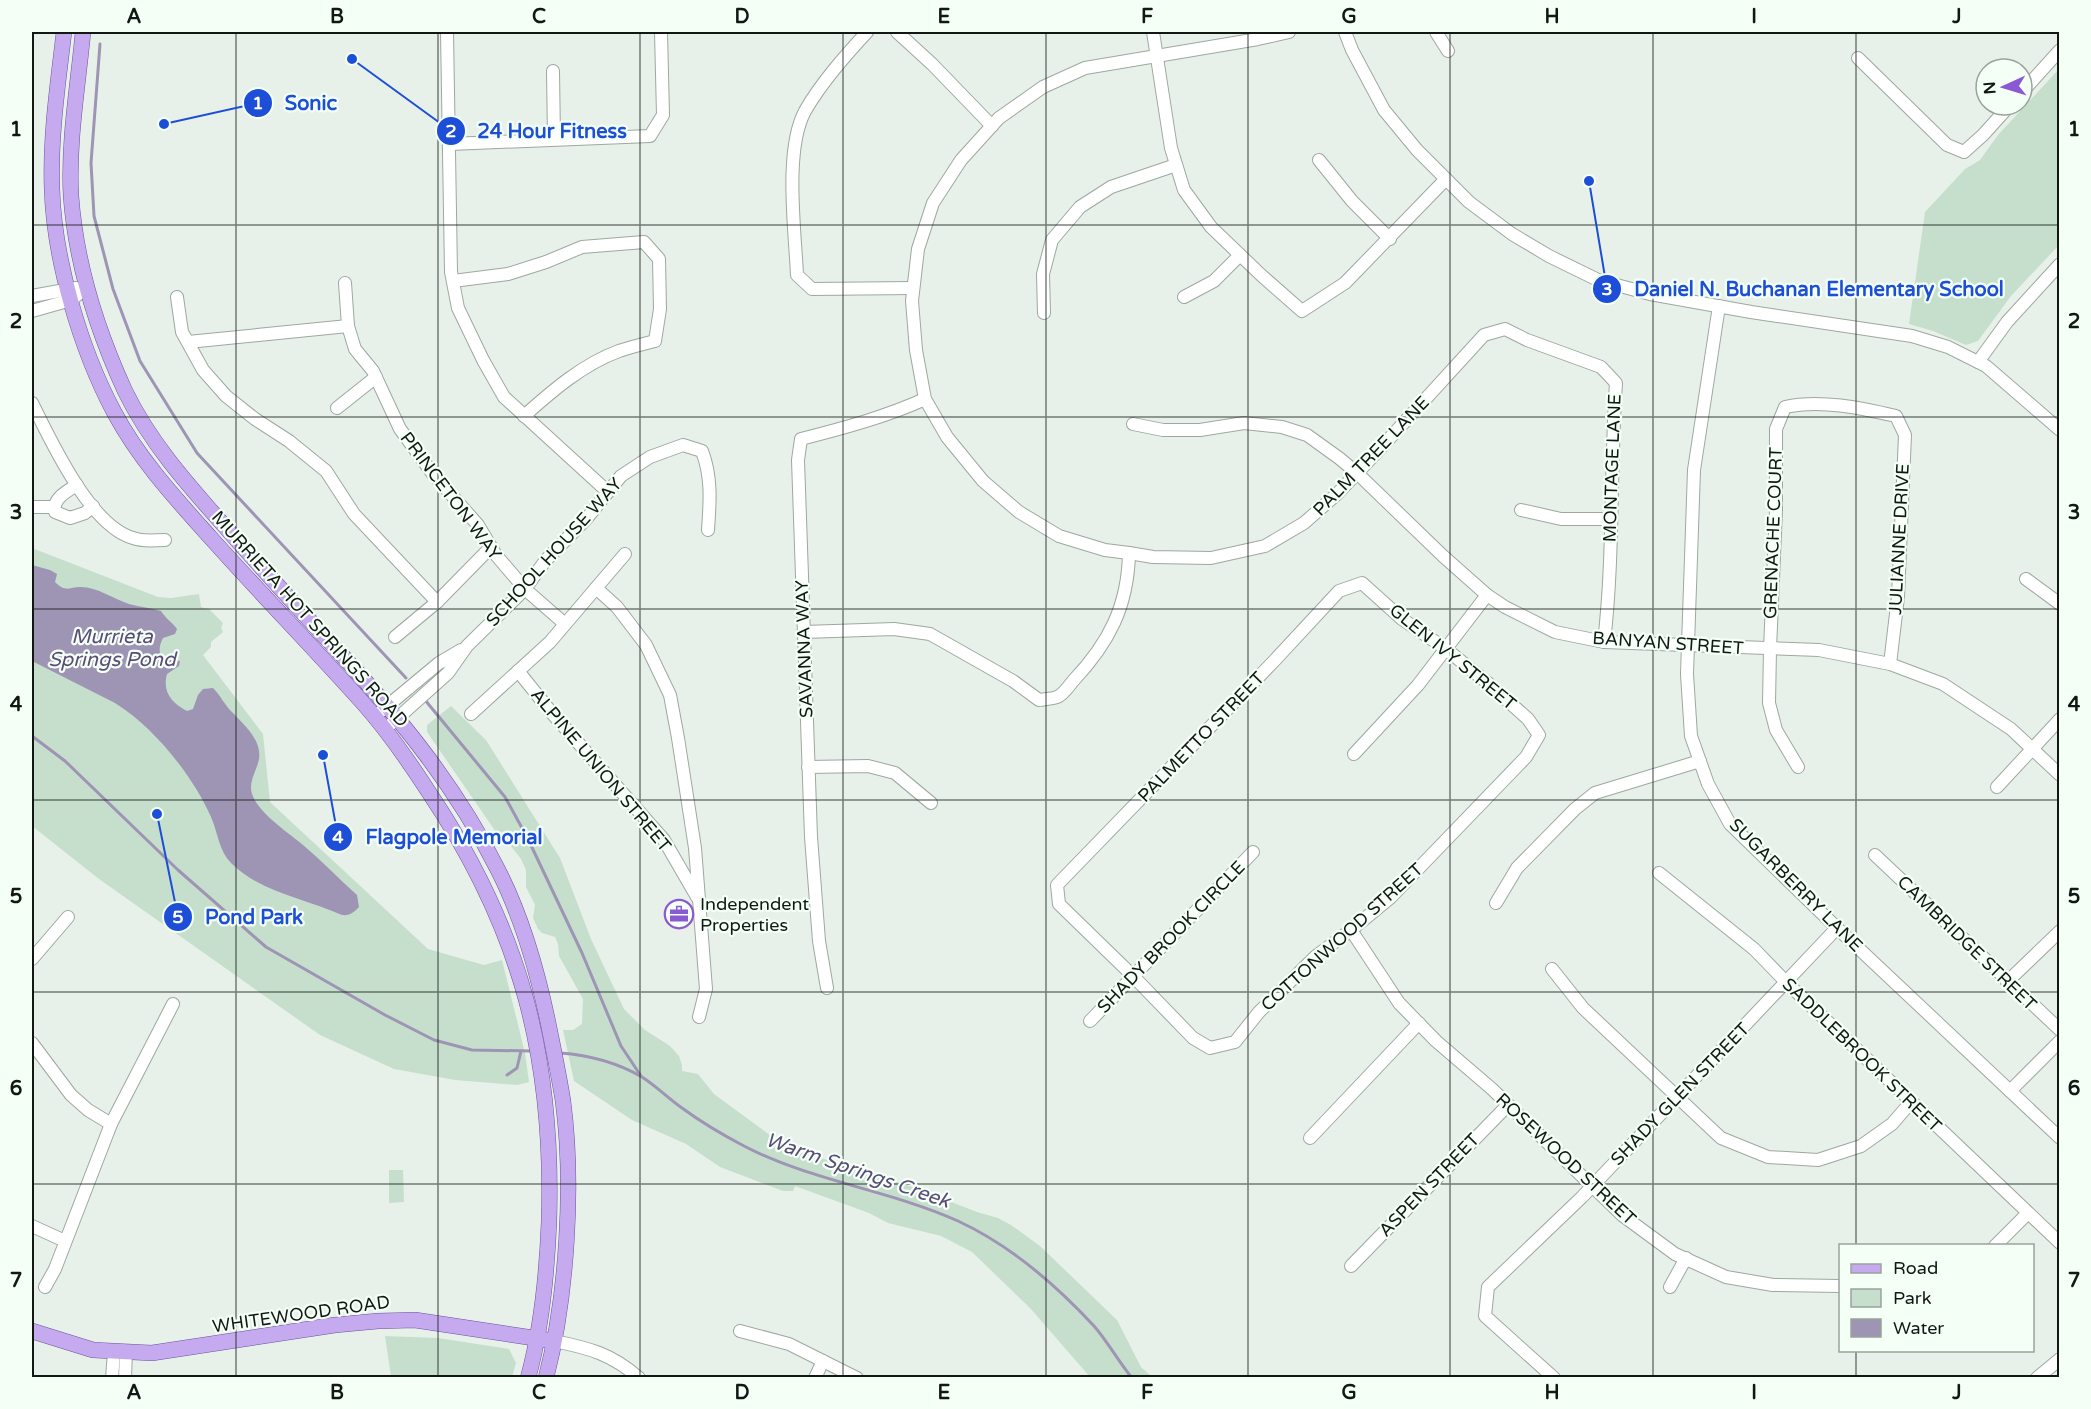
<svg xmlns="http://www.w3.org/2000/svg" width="2091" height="1409" viewBox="0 0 2091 1409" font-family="'Varela Round',sans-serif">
	<rect width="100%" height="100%" fill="#e7f1e9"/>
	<g fill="#c6dfcc">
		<path d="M 2059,69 L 2059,245 L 2011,296 L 1978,341 L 1966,345 L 1933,331 L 1909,324 L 1925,212 L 1965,169 L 1980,160 L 1998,135 Z"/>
		<path d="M 32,548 L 158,597 L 171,598 L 199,594 L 201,607 L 209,609 L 223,623 L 221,628 L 223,632 L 211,642 L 211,647 L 203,655 L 263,734 L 270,802 L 428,949 L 484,965 L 502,960 L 525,1053 L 529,1082 L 517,1085 L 455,1080 L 394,1069 L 320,1035 L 99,879 L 32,826 Z"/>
		<path d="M 451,706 L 486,740 L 560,858 L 591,939 L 624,1009 L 645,1030 L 670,1046 L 679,1056 L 682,1065 L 682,1071 L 698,1074 L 714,1094 L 789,1149 L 856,1168 L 918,1189 L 977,1212 L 998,1218 L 1011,1225 L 1040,1246 L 1117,1320 L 1141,1367 L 1152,1377 L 1090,1377 L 1030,1308 L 972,1252 L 941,1236 L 888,1223 L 869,1213 L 795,1186 L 793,1191 L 783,1191 L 720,1167 L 686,1144 L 632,1120 L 574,1081 L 563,1030 L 573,1030 L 582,1024 L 583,999 L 559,956 L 558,944 L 555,937 L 542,933 L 538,929 L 533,918 L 535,905 L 526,887 L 526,870 L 521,859 L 504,837 L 496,832 L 427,732 L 427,725 Z"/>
		<path d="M 389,1170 L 403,1170 L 404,1202 L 389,1203 Z"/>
		<path d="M 385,1336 L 438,1338 L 509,1349 L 516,1363 L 512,1377 L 391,1377 Z"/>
	</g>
	<path fill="#9e94b4" d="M 32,565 L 50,570 L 57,574 L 55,582 C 66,593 69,587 81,587 C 97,587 114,599 129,604 C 140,607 151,608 161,611 C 166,619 173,623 177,629 L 175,634 L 163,638 C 159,646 158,652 163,659 L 180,661 L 179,666 L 167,674 C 162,692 172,703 187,711 L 193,709 L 198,695 L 203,689 L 213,688 C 221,696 225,706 233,713 C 244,725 262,740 259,759 C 257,770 248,782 252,794 C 258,813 289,833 303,845 C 322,861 339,879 357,895 L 359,907 C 354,912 350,916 342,915 C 306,899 260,892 231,863 C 219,851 218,833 211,817 C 193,776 154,727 115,703 L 32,661 Z"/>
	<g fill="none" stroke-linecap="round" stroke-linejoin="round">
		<g stroke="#9e94b4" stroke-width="3">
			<path d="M 100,44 L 91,163 L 94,216 L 113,289 L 140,361 L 197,453 L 406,678"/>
			<path d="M 425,700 L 505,797 L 528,839 L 582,953 L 621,1046 L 641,1076"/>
			<path d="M 32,736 L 65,761 L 178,870 L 266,947 L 385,1015 L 434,1040 L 472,1050 L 532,1051"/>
			<path d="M 560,1053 C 588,1055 618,1063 642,1077 C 656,1086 668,1098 682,1108 C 701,1122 723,1135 744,1146 C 811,1181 889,1190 958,1221 C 1010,1245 1056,1285 1094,1326 C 1108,1342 1118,1361 1132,1378"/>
			<path d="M 507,1075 L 517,1068 L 521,1051"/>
		</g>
		<g stroke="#9ea8a0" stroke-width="14">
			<g id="minor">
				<path d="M 447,32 L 451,272 L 458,308 L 483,360 L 504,397 L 608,492"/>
				<path d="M 867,32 C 845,56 821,83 805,111 C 784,150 795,230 797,275 L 812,289 L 913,288"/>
				<path d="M 897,32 L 932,64 L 992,126"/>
				<path d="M 1153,32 L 1171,148 L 1184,190 L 1211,227 L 1261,275 L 1302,311 L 1345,283 L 1446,179"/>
				<path d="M 1289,32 L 1258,39 L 1085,68 L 1043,87 L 999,118 L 961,160 L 933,203 L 918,249 L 912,301 L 916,350 L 925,399 L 947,437 L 983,481 L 1019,512 L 1059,536 L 1105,550 L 1129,553 L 1153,557 L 1211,558 L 1265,546 L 1304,523 L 1337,494 L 1378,451 L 1484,335 L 1505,329 L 1527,340 L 1601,367 L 1616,383 C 1610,469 1614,557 1604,642"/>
				<path d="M 1345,32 L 1352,50 L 1384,110 L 1417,150 L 1469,202 L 1512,234 L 1549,256 L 1598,280 L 1650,294 L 1751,312 L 1912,336 L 1948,347 L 1986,366 L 2060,430"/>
				<path d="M 1436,32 L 1448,51"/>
				<path d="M 1858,58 L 1947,145 L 1964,152 L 1983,135 L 2010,105"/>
				<path d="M 553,71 L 554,139"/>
				<path d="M 2022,92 L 2060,50"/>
				<path d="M 450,144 L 650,136 L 663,115 L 661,32"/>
				<path d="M 1319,160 L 1352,201 L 1390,239"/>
				<path d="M 453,281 L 508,274 L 546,262 L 582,247 L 644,242 L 659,259 L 660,309 L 655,341 C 643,344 631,347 619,351 C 583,364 552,391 524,416"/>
				<path d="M 345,283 L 348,326 L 355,349 L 373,371 L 400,429 L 433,474 L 478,525 L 496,555 L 525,589 L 565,624"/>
				<path d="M 32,296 L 76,288"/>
				<path d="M 177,297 L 182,332 L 203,370 L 226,396 L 255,419 L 289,441 L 326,471 L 354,514 L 437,602"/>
				<path d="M 1184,297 L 1214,281 L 1240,255"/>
				<path d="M 1719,306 L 1694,470 L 1687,674 L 1691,736 L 1708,784 L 1730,824 L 1837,928 L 2060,1138"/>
				<path d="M 32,311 L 71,300 L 86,288"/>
				<path d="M 1044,313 L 1043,274 L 1052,240 L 1080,207 L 1111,187 L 1176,165"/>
				<path d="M 188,342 L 348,326"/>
				<path d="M 1978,362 L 2007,322 L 2060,264"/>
				<path d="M 32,403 C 51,441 90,526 133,538 C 143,542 154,540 165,540"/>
				<path d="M 337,408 L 376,377"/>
				<path d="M 1133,424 L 1163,430 L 1200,430 L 1244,423 L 1282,427 L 1307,435 L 1339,458 L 1357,473 L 1443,556 L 1487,595 L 1505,607 L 1555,632 L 1604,642 L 1819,650 L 1890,664 L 1943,684 L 2011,729 L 2060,775"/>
				<path d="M 77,485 C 67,491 52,499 55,512 L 70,518 L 85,513 L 93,506"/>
				<path d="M 32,507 L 54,507"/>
				<path d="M 1521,510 L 1561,519 L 1610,519"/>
				<path d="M 2026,579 L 2060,604"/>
				<path d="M 1362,583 L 1402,619 L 1446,649 L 1489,684 L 1528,719 L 1539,735 L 1526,757 L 1391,897 L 1351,930 L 1316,956 L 1259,1012 L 1235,1042 L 1210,1048 L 1193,1038 L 1133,976 L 1059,904 L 1057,885 L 1275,660 L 1339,591 Z"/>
				<path d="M 596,588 L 617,607 L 646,645 L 670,695 L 678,738 L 695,848 L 706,989 L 699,1017"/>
				<path d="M 804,632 L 894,629 L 930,634 L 1013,681 L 1039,700 C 1044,699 1052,699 1057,697 C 1063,695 1069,686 1073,681 C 1109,643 1128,606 1129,553"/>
				<path d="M 395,637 L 437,602 L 491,547"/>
				<path d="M 518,671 L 551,712 L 664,840 L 697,897"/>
				<path d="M 471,714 L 550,642 L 625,554"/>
				<path d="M 374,717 L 439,663 L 461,650"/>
				<path d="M 391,724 L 448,673 L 467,646 L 525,589 L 545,561 L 587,518 L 621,476 L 650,457 L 683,445 L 702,451 C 712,477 710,502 708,530"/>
				<path d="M 1354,754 L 1418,685 L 1487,595"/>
				<path d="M 808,767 L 868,766 L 895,773 L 931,803"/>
				<path d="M 1798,767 L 1776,730 L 1769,703 L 1770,649 L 1776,510 L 1776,429 L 1785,407 C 1820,399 1861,408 1896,416 L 1905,435 L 1898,597 L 1890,664"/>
				<path d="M 1997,787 L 2060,719"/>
				<path d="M 1875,855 L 2060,1030"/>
				<path d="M 1659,873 L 1754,949 L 1786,982 L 2060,1243"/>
				<path d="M 1496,903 L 1517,868 L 1575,809 L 1595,793 L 1700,761"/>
				<path d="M 1351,930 L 1399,1003 L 1436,1041 L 1492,1089 L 1622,1215 L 1675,1254 L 1726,1277 L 1773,1285 L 1840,1286"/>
				<path d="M 32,959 L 68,917"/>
				<path d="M 1552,969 L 1583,1008 L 1721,1138 L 1768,1157 L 1818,1160 L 1861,1146 L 1892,1124 L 1911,1102"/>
				<path d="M 2007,982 L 2060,931"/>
				<path d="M 827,988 L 819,941 L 811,837 L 798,460 L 801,439 C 844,428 885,417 925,399"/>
				<path d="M 1090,1021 L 1253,852"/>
				<path d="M 32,1043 L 71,1095 L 88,1110 L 111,1124"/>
				<path d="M 2010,1091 L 2060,1041"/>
				<path d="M 1310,1138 L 1419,1023"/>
				<path d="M 32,1226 L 65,1241"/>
				<path d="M 1995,1246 L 2028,1213"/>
				<path d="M 1351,1266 L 1508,1105"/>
				<path d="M 45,1287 L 55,1269 L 111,1124 L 173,1004"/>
				<path d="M 1670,1287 L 1686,1258"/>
				<path d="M 740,1331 L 789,1344 L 857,1378"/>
				<path d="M 554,1341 C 589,1348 612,1354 639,1378"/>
				<path d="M 112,1378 L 114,1352"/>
				<path d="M 125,1378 L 126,1352"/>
				<path d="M 815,1378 L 823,1361"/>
				<path d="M 1554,1378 L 1485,1316 L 1488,1287 L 1582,1197 L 1837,928"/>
				<path d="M 2037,1378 L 2060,1359"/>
			</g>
		</g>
		<g stroke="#6d529b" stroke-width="16">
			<g id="major">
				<path d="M 64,32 C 58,83 50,137 52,189 C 54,260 81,350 114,412 C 139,459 175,498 210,537 C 260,593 313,647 363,703 C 388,731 410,763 430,794 C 521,930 554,1058 549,1221 C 547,1273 542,1327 528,1378"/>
				<path d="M 83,32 C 78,86 68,142 71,196 C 76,264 97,330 125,391 C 150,443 190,487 228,530 C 264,571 302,612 339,652 C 401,719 457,788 498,870 C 523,919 538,973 549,1027 C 554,1052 559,1076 563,1101 C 574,1184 567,1297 546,1378"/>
				<path d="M 32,1331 L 93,1350 L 152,1353 L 335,1325 L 378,1321 L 415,1320 L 547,1340"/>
			</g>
		</g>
		<use href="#minor" stroke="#fff" stroke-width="12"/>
		<use href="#major" stroke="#c5aaef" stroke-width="15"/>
	</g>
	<path fill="none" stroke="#131714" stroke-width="1.5" stroke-opacity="0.55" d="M 236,32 L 236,1378M 438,32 L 438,1378M 640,32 L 640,1378M 843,32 L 843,1378M 1046,32 L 1046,1378M 1248,32 L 1248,1378M 1450,32 L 1450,1378M 1653,32 L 1653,1378M 1856,32 L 1856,1246M 32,225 L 2060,225M 32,417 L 2060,417M 32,609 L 2060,609M 32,800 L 2060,800M 32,992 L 2060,992M 32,1184 L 2060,1184M 1856,1350 L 1856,1378"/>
	<defs>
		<g id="office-ring" transform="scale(1.5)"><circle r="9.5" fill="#f4fff6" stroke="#8b5ad3" stroke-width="1.5"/><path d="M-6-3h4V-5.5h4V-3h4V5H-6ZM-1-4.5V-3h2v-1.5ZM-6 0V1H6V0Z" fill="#8b5ad3"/></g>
	</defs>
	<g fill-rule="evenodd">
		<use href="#office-ring" x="679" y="914"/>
	</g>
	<g text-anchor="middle" stroke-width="4.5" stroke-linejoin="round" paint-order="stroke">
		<g font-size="18" fill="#131714" stroke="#f4fff6">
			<text transform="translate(1371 456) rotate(-46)" y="6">PALM TREE LANE</text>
			<text transform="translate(1612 468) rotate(-88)" y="6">MONTAGE LANE</text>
			<text transform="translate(451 496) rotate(53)" y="6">PRINCETON WAY</text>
			<text transform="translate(1773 533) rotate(-88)" y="6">GRENACHE COURT</text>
			<text transform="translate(1899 539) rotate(-87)" y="6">JULIANNE DRIVE</text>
			<text transform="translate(554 552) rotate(-48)" y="6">SCHOOL HOUSE WAY</text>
			<text transform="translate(310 619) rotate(48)" y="6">MURRIETA HOT SPRINGS ROAD</text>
			<text transform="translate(1668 643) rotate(4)" y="6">BANYAN STREET</text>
			<text transform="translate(804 649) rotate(-92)" y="6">SAVANNA WAY</text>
			<text transform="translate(1453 657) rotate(39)" y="6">GLEN IVY STREET</text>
			<text transform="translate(1201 737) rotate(-46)" y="6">PALMETTO STREET</text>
			<text transform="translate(601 770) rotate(50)" y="6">ALPINE UNION STREET</text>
			<text transform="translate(1796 885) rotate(45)" y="6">SUGARBERRY LANE</text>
			<text transform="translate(1171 937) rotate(-46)" y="6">SHADY BROOK CIRCLE</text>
			<text transform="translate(1342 937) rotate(-42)" y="6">COTTONWOOD STREET</text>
			<text transform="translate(1967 943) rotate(44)" y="6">CAMBRIDGE STREET</text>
			<text transform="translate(1862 1055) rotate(44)" y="6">SADDLEBROOK STREET</text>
			<text transform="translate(1680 1094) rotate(-46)" y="6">SHADY GLEN STREET</text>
			<text transform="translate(1566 1159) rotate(43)" y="6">ROSEWOOD STREET</text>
			<text transform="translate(1429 1185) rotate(-46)" y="6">ASPEN STREET</text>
			<text transform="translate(301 1314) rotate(-8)" y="6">WHITEWOOD ROAD</text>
		</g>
		<g font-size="18" fill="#131714" stroke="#f4fff6" text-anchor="start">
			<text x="700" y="910">Independent<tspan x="700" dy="21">Properties</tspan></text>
		</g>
		<g font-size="20" font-style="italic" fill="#5b4b79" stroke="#f4fff6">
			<text x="112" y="643">Murrieta<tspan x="112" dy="23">Springs Pond</tspan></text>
			<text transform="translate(858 1170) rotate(19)" y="7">Warm Springs Creek</text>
		</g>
	</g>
	<path fill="none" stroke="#1d4ed8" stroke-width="2" d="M164 124L258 103M352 59L451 131M1589 181L1607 289M323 755L338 837M157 814L178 917"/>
	<g fill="#1d4ed8" stroke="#f4fff6" stroke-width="2">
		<circle cx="164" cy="124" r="6"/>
		<circle cx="352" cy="59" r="6"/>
		<circle cx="1589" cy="181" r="6"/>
		<circle cx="323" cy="755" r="6"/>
		<circle cx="157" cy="814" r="6"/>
		<circle cx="258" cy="103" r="15"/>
		<circle cx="451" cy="131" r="15"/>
		<circle cx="1607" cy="289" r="15"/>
		<circle cx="338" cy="837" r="15"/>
		<circle cx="178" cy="917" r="15"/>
	</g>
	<g font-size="18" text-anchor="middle" font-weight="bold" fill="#fff">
		<text x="258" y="109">1</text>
		<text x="451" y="137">2</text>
		<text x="1607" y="295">3</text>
		<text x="338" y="843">4</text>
		<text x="178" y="923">5</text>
	</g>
	<g font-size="20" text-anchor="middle" font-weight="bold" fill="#1d4ed8" stroke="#f4fff6" stroke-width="4.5" stroke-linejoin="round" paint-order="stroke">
		<text x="311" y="110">Sonic</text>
		<text x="552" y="138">24 Hour Fitness</text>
		<text x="1819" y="296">Daniel N. Buchanan Elementary School</text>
		<text x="454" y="844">Flagpole Memorial</text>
		<text x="254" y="924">Pond Park</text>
	</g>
	<rect width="2091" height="1409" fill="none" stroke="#f4fff6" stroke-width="66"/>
	<rect x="1839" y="1244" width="195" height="108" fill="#f4fff6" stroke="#9aa29c" stroke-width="1.5"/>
	<rect x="1851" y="1264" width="30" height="9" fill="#c5aaef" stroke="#9aa29c" stroke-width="1.5"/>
	<text x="1893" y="1274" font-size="18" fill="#131714">Road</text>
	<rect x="1851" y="1289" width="30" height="18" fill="#c6dfcc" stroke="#9aa29c" stroke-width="1.5"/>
	<text x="1893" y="1304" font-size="18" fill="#131714">Park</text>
	<rect x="1851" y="1319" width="30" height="18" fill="#9e94b4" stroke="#9aa29c" stroke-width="1.5"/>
	<text x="1893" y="1334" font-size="18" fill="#131714">Water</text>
	<g transform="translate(2004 87) rotate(266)"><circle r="28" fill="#f4fff6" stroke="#9aa29c" stroke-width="1.5"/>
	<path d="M0-4.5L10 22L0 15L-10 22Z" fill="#8b5ad3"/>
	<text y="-9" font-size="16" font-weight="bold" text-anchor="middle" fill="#131714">N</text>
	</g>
	<rect x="33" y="33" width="2025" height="1343" fill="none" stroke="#131714" stroke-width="2"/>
	<g font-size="20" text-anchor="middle" font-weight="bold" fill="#131714">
		<text x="134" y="23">A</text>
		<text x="337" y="23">B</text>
		<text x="539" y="23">C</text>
		<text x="742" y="23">D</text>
		<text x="944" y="23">E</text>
		<text x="1147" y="23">F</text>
		<text x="1349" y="23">G</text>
		<text x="1552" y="23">H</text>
		<text x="1754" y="23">I</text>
		<text x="1957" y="23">J</text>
		<text x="16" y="136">1</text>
		<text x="2074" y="136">1</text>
		<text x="16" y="328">2</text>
		<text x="2074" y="328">2</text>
		<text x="16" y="519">3</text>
		<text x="2074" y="519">3</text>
		<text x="16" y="711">4</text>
		<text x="2074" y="711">4</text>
		<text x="16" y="903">5</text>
		<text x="2074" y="903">5</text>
		<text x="16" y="1095">6</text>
		<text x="2074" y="1095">6</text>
		<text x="16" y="1287">7</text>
		<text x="2074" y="1287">7</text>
		<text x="134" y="1399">A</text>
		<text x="337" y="1399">B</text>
		<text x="539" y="1399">C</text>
		<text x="742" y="1399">D</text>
		<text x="944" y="1399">E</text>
		<text x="1147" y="1399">F</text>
		<text x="1349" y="1399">G</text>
		<text x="1552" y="1399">H</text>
		<text x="1754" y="1399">I</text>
		<text x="1957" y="1399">J</text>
	</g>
</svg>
